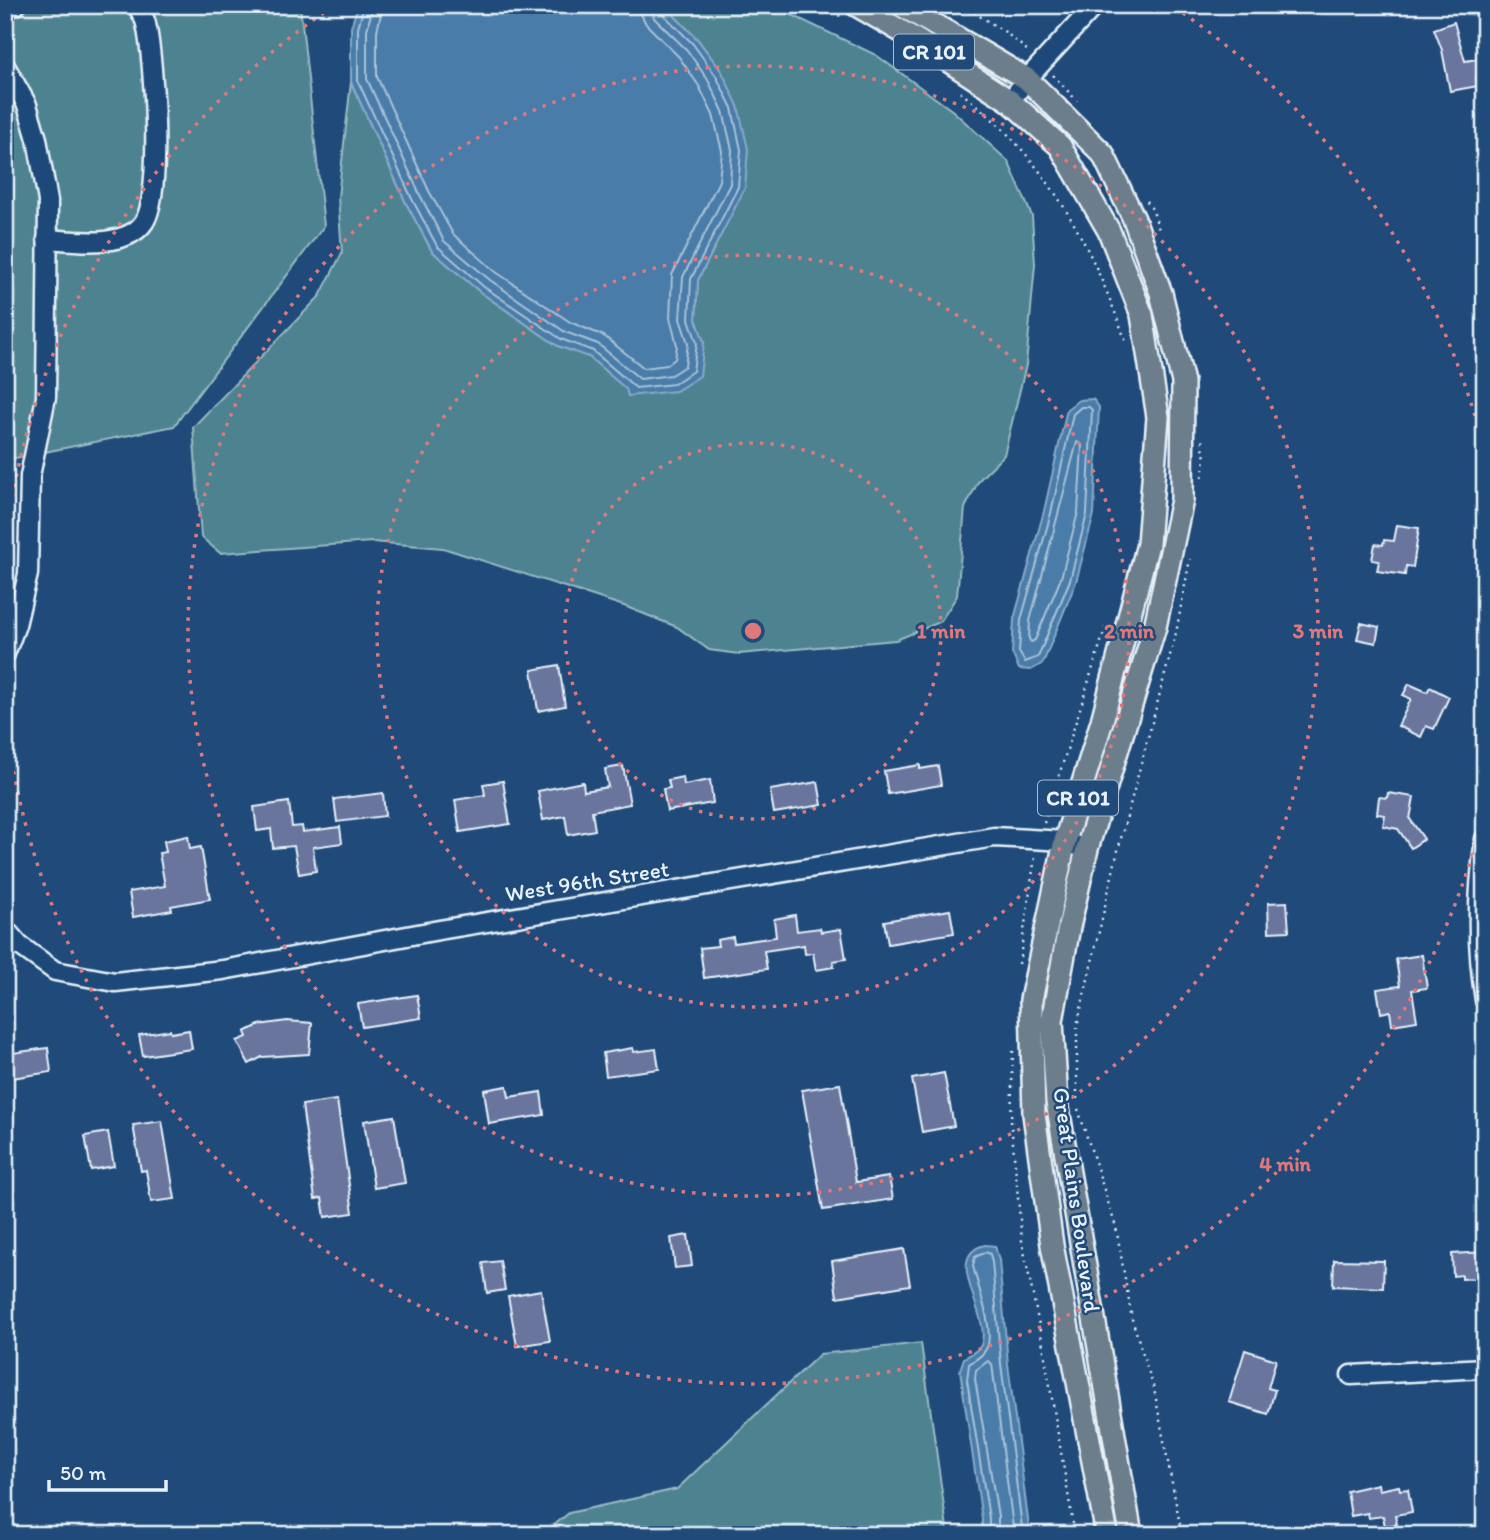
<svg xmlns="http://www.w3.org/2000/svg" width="1490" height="1540" viewBox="0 0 1490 1540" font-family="Itim,sans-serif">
	<rect width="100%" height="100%" fill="#1f4a7a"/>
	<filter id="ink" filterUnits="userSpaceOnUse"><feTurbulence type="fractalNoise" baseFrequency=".0143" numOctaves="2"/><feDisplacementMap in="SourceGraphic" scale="14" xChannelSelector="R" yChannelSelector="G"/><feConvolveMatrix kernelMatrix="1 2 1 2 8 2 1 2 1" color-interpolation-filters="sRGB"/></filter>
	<g filter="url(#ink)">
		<g fill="#4d8390" stroke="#9abac4" stroke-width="2">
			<path d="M 5,5 L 300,5 L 324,226 L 174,426 L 5,460 Z"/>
			<path d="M 664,5 L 771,5 L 876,55 L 953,111 L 1008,161 L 1032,216 L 1035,264 L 1026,365 L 1004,455 L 979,480 L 965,508 L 957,596 L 940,622 L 896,640 L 739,654 L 709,650 L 677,627 L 624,606 L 443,548 L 372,542 L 220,553 L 201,537 L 193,427 L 320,296 L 342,253 L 338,197 L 351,82 L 406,203 L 432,251 L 480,292 L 558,346 L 589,357 L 627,389 L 704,342 L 696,319 L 698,280 L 712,252 L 722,72 L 698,40 Z"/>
			<path d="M 921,1343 L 948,1535 L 542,1535 L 569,1513 L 677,1489 L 820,1354 Z"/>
		</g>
		<g fill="#4a7ba8" stroke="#89aac8" stroke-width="2">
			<path d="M 358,5 L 664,5 L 698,40 L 722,72 L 738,106 L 748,149 L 745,188 L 698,280 L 696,319 L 704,342 L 700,376 L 676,391 L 628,396 L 626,389 L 589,357 L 558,346 L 480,292 L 432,251 L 406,203 L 351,82 L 351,27 Z"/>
			<path d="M 1093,399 L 1099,407 L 1094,514 L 1076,582 L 1043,663 L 1031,670 L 1019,669 L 1012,653 L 1014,619 L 1044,511 L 1067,409 L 1079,400 Z"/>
			<path d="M 985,1245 L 995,1246 L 999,1260 L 1008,1364 L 1030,1535 L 982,1535 L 982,1519 L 960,1370 L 964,1358 C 970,1355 978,1351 981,1345 C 993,1317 940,1256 985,1245 Z"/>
		</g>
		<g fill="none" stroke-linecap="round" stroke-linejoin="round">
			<g stroke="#a9c2d8" stroke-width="2">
				<path d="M 364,5 L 358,28 L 358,81 L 412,199 L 437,246 L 484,287 L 561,339 L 593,351 L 636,388 L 674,384 L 693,371 L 697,343 L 689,319 L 691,279 L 738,187 L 741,150 L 732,108 L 716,76 L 693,44 L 661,12 L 659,5"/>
				<path d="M 373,5 L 367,30 L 367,79 L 420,195 L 444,241 L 490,280 L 565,332 L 598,344 L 640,379 L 671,375 L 685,366 L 688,343 L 680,319 L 683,277 L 730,184 L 732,150 L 723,111 L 708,80 L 687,50 L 654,18 L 651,5"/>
				<path d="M 383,5 L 377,31 L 377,77 L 429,191 L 453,234 L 496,272 L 570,322 L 604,336 L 644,368 L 667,365 L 675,359 L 677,345 L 670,318 L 672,275 L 719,181 L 722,151 L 713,115 L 699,86 L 679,57 L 646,24 L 641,14 L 640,5"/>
				<path d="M 1081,407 L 1089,407 L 1092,410 L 1087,514 L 1070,580 L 1038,657 L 1025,662 L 1019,652 L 1021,620 L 1051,513 L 1073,414 Z"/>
				<path d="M 1077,442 L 1082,445 L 1078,512 L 1061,578 L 1035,640 L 1031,642 L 1029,639 L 1030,621 Z"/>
				<path d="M 989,1535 L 989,1518 L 967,1380 L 969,1364 C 975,1360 983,1356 986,1349 C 996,1334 977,1284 973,1266 L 975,1257 L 986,1252 L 990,1254 L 992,1262 L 1001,1364 L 1023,1535"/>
				<path d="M 998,1535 L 998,1516 L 975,1379 L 976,1370 L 988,1361 L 992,1364 L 1014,1535"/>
			</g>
		</g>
		<g fill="#6b759e" stroke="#e8f1f8" stroke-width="2">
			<path d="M 1454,22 L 1465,61 L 1477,59 L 1481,77 L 1476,77 L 1478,86 L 1450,91 L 1442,50 L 1434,29 Z"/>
			<path d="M 1397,525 L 1419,528 L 1413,567 L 1406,566 L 1405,575 L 1377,571 L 1379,561 L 1372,560 L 1375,544 L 1383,545 L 1384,540 L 1394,541 Z"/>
			<path d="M 1361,623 L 1379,627 L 1376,643 L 1357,639 Z"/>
			<path d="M 559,665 L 565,706 L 538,711 L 532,670 Z"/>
			<path d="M 1409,684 L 1427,692 L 1430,687 L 1449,697 L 1434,729 L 1426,726 L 1421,737 L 1398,726 L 1411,699 L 1403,695 Z"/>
			<path d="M 920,765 L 920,769 L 938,766 L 941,785 L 888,794 L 884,771 Z"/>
			<path d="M 623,766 L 630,804 L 592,811 L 595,830 L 568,835 L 565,816 L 543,820 L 538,791 L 583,782 L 584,791 L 608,787 L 605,769 Z"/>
			<path d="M 683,777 L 684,785 L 710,780 L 713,803 L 667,811 L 663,789 L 670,788 L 668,780 Z"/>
			<path d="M 503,781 L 510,824 L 460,832 L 455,800 L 485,795 L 483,784 Z"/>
			<path d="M 818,782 L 822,805 L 774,813 L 770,790 Z"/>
			<path d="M 383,793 L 385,816 L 337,822 L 334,799 Z"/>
			<path d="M 1388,793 L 1414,797 L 1410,819 L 1424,839 L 1411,848 L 1398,829 L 1383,826 L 1385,815 L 1377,814 L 1379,797 L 1387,798 Z"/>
			<path d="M 289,802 L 292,827 L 302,826 L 303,832 L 340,827 L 342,843 L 313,847 L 316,871 L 299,874 L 294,846 L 273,848 L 271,829 L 257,831 L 254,807 Z"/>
			<path d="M 188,836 L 190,849 L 201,847 L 210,899 L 171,906 L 172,910 L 133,917 L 129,892 L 165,886 L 159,853 L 166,852 L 164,841 Z"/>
			<path d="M 1287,902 L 1289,931 L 1269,932 L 1268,903 Z"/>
			<path d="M 950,910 L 954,933 L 888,944 L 884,921 Z"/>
			<path d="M 795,915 L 797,931 L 820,928 L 821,932 L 841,929 L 846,959 L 833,961 L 834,967 L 816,970 L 813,953 L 805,954 L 804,945 L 764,951 L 767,969 L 704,978 L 700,948 L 718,946 L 717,940 L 733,937 L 734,943 L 776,937 L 774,919 Z"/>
			<path d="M 1422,955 L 1427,988 L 1412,990 L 1417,1021 L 1392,1025 L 1390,1011 L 1381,1013 L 1377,989 L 1400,986 L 1396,959 Z"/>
			<path d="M 417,995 L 421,1018 L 362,1027 L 358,1004 Z"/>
			<path d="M 287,1021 L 312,1023 L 309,1054 L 262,1057 L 249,1064 L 237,1041 L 247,1037 L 245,1032 L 259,1025 Z"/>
			<path d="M 170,1030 L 171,1033 L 189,1030 L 192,1049 L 143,1056 L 139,1035 Z"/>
			<path d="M 48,1048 L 51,1072 L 5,1079 L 5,1054 Z"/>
			<path d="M 633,1048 L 634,1052 L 656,1049 L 659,1069 L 606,1076 L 603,1053 Z"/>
			<path d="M 944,1073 L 954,1126 L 922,1132 L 912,1079 Z"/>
			<path d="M 840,1084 L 856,1182 L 889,1177 L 893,1199 L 823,1210 L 802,1090 Z"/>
			<path d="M 507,1086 L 509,1097 L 541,1092 L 544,1115 L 489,1124 L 484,1090 Z"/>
			<path d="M 337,1100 L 353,1213 L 325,1217 L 322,1198 L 315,1199 L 302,1105 Z"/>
			<path d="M 394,1116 L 405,1183 L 374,1188 L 364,1121 Z"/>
			<path d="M 162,1121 L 175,1199 L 151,1202 L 146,1170 L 141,1171 L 133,1125 Z"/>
			<path d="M 108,1132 L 114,1166 L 91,1170 L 85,1136 Z"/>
			<path d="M 688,1235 L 692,1266 L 675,1268 L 671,1238 Z"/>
			<path d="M 904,1249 L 910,1285 L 837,1297 L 832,1261 Z"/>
			<path d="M 1485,1252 L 1485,1278 L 1462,1279 L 1462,1275 L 1453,1276 L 1452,1254 Z"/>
			<path d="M 1334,1260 L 1384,1261 L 1383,1288 L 1333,1286 Z"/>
			<path d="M 500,1261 L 505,1290 L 487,1293 L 483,1263 Z"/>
			<path d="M 541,1290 L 550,1341 L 517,1346 L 508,1296 Z"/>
			<path d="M 1245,1350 L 1276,1360 L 1268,1388 L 1275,1390 L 1268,1414 L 1229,1402 Z"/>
			<path d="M 1378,1484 L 1379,1490 L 1399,1486 L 1400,1490 L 1408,1489 L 1412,1512 L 1395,1515 L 1397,1524 L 1385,1526 L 1383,1516 L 1369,1518 L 1368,1513 L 1351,1516 L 1347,1491 Z"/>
		</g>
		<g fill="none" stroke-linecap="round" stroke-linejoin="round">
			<g stroke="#e8f1f8" stroke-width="23">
				<g id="minor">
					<path d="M 5,10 L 16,5"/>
					<path d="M 5,66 L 27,105 L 37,139 L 48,201 L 46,397 L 30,476 L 28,574 L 16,625 L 5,654"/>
					<path d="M 1010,101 L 1027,79 L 1095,5"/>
					<path d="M 47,239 C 75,241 126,249 144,222 C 163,194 154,59 146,24 C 145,18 140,11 137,5"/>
					<path d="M 1485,839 C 1477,894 1476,946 1485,1000"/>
					<path d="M 5,929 L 19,945 L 55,971 L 115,982 L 223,970 L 439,930 L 994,837 L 1065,841 L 1077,846"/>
					<path d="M 1351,1375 L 1485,1368"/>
				</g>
			</g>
			<g stroke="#e8f1f8" stroke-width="26">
				<g id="major">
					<path d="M 856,5 L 918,41 L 1010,101 L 1060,146 L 1109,231 L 1142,315 L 1158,417 L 1148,544 L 1102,721 L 1065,841 L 1031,1000 L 1034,1114 L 1052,1245 L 1107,1535"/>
					<path d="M 901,5 L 1027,79 L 1103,154 L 1134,219 L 1161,293 L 1183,382 L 1182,500 L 1155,627 L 1087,849 L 1069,927 L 1052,1021 L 1057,1102 L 1131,1535"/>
				</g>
			</g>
			<g stroke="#e8f1f8" stroke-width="2.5" stroke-dasharray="2 5" stroke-linecap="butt">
				<path d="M 820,5 L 842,17"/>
				<path d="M 962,5 L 1005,32 L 1028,51"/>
				<path d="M 1053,75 L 1077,101"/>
				<path d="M 960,92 C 1047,158 1091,243 1127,345"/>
				<path d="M 1147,201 L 1153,211 L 1160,233"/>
				<path d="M 1202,477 L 1205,459 L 1202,438"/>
				<path d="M 1044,823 L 1106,626"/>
				<path d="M 1019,964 L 1035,857"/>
				<path d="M 1013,1051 L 1011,1122 L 1022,1241 L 1043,1345 L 1075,1535"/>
				<path d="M 1077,1099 L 1077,1026 L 1119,846 L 1176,633 L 1190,559"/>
				<path d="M 1078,1109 L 1116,1227 L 1132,1319 L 1154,1389 L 1182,1535"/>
			</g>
			<use href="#minor" stroke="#1f4a7a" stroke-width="18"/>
			<use href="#major" stroke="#6c7d8b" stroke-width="21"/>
		</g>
	</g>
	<g fill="none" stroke="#dd787b" stroke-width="3.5" stroke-dasharray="3.5 7">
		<circle cx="753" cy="631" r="188"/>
		<circle cx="753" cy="631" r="376"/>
		<circle cx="753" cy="631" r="565"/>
		<path d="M1484 813A753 753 0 0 1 6 723M6 539A753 753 0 0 1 332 7M1174 7A753 753 0 0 1 1484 449"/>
	</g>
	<g text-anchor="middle" stroke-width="5" stroke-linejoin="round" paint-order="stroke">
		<g fill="#1f4a7a" stroke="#acbfd2" stroke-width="2">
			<rect x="894" y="34.5" width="80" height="35" rx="5"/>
			<rect x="1038" y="780.5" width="80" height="35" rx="5"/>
		</g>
		<g font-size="21" font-weight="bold" fill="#e8f1f8">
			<text x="934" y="59">CR 101</text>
			<text x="1078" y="805">CR 101</text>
		</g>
		<g font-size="23" fill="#e8f1f8" stroke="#1f4a7a">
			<text transform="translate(587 881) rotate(-9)" y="8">West 96th Street</text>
			<text transform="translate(1077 1200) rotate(82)" y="8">Great Plains Boulevard</text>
		</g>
	</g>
	<circle cx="753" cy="631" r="10" fill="#dd787b" stroke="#1f4a7a" stroke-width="3.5"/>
	<g font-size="21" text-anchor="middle" font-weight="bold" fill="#dd787b" stroke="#1f4a7a" stroke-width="5" stroke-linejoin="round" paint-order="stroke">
		<text x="941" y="638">1 min</text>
		<text x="1129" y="638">2 min</text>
		<text x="1318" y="638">3 min</text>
		<text x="1285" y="1171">4 min</text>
	</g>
	<rect width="1490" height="1540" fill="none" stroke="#1f4a7a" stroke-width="28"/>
	<rect x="14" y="14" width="1462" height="1512" fill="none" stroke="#e8f1f8" stroke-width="2.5" filter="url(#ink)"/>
	<path d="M49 1480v10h117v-10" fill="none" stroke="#e8f1f8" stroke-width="3.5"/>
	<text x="60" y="1480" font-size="21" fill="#e8f1f8" stroke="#1f4a7a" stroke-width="5" paint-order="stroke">50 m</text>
</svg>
